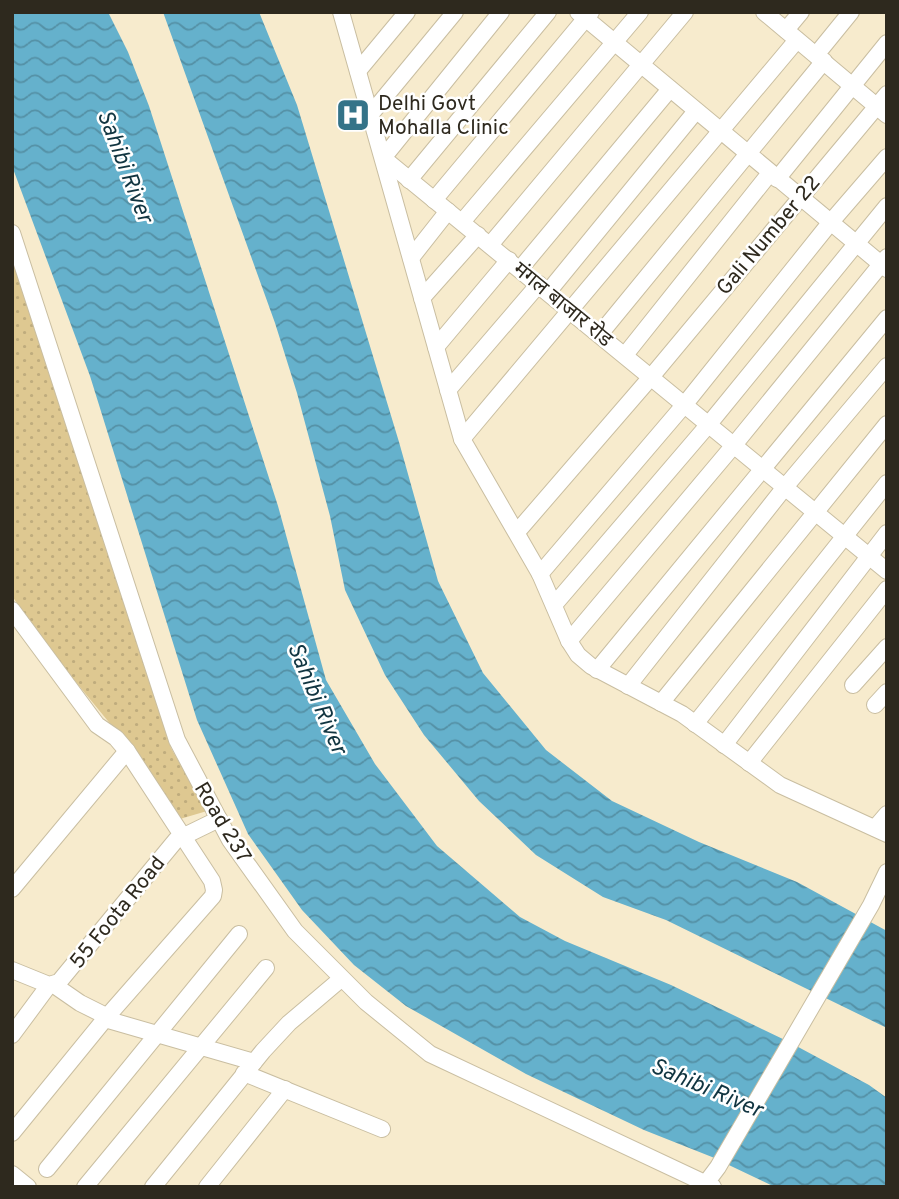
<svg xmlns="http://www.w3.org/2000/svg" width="899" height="1199" viewBox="0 0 899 1199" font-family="Overpass,'Noto Sans Devanagari',sans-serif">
	<defs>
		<pattern id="park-dots" width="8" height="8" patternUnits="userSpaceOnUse" patternTransform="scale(1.75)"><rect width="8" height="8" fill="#dec891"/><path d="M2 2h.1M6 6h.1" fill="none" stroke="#bfac7d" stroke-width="1.8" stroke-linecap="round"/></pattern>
		<pattern id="water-waves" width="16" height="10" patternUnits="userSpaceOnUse" patternTransform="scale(1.75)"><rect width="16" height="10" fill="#65b1cc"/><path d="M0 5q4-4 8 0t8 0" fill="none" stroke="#5490a5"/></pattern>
	</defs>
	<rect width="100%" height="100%" fill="#f7ebcd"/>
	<path fill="url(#park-dots)" d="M 12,257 L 171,748 L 207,811 L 180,819 L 112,726 L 52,653 L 12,596 Z"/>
	<g fill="url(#water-waves)">
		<path d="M 12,12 L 108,12 L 128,52 L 149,106 L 278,506 L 326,680 L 375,764 L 437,846 L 520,917 L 565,941 L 671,985 L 787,1041 L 869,1085 L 887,1098 L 887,1187 L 775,1187 L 712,1157 L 644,1130 L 526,1074 L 406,1006 L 354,965 L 302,910 L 248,834 L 197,720 L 90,376 L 12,166 Z"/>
		<path d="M 163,12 L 259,12 L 297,105 L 399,442 L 438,581 L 483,673 L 546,750 L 612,801 L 699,842 L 797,882 L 887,931 L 887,1028 L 666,920 L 603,897 L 536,855 L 479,801 L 424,735 L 385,675 L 345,590 L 330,516 L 297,393 L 275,323 Z"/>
	</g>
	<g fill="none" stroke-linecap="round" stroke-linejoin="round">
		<g stroke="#c9bea1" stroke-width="18">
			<g id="minor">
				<path d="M 341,12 L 462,439 L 540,574 L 569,641 L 578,655 L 591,666 L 682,714 L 780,785 L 887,834"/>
				<path d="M 501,12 L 383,158 L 887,571"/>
				<path d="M 578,12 L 887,269"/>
				<path d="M 764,12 L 887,115"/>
				<path d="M 786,30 L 801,12"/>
				<path d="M 816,55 L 851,12"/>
				<path d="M 358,71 L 407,12"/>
				<path d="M 370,115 L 455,12"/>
				<path d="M 777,179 L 887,43"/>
				<path d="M 409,180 L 548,12"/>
				<path d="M 434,200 L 591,12"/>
				<path d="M 462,222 L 640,12"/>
				<path d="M 12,233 L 177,740 L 230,840 L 295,931 L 366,1002 L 430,1054 L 713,1187"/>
				<path d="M 490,245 L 685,12"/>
				<path d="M 411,258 L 448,211"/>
				<path d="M 520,269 L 670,89"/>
				<path d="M 548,292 L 696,111"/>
				<path d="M 422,298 L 478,235"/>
				<path d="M 600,334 L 824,61"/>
				<path d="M 436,347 L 509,260"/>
				<path d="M 625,355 L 770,173"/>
				<path d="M 448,390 L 539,284"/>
				<path d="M 462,439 L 797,40"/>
				<path d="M 517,532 L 651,377 L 887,94"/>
				<path d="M 540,574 L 685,404 L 830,223 L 887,157"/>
				<path d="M 554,605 L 709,424 L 887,206"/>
				<path d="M 12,610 L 97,725 L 116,738 L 127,751"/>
				<path d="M 569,641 L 734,445 L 887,257"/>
				<path d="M 597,670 L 887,318"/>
				<path d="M 853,685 L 887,647"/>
				<path d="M 628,686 L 785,487 L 887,366"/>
				<path d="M 661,703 L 887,424"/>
				<path d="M 875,705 L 887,692"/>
				<path d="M 695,724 L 887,483"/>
				<path d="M 724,745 L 887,533"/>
				<path d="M 749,763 L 887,589"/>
				<path d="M 875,828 L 887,814"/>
				<path d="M 12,889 L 127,751 L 212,881 L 214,890 L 213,896 L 105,1019 L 12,1133"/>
				<path d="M 12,970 L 49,985 L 59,982 L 176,840 L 219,819"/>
				<path d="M 54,985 L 80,1003 L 108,1017"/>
				<path d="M 105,1019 L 254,1062"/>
				<path d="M 12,1035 L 49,985"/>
				<path d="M 244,1073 L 382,1129"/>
				<path d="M 47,1169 L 239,934"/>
				<path d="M 12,1174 L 28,1187"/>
				<path d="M 85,1187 L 266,968"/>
				<path d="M 153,1187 L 263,1051 L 289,1023 L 341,979"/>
				<path d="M 207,1187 L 285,1089"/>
				<path d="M 703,1187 L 718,1167 L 871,905 L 887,872"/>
			</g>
		</g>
		<use href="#minor" stroke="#fff" stroke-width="16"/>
	</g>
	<defs>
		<g id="hospital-square" transform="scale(1.75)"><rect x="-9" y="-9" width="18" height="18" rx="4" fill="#347388" stroke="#fff"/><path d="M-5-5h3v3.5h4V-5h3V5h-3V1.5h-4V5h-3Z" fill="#fff"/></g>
	</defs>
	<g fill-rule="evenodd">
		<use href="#hospital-square" x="353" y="115"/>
	</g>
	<g text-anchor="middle" stroke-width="5" stroke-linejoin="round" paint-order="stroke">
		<g font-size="21" fill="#2e291e" stroke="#fff" text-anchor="start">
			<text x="378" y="110">Delhi Govt<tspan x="378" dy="24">Mohalla Clinic</tspan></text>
		</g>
		<g font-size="21" fill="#2e291e" stroke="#fff">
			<text transform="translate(768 235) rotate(-50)" y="7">Gali Number 22</text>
			<text transform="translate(563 304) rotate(39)" y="7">मंगल बाजार रोड</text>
			<text transform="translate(223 822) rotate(59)" y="7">Road 237</text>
			<text transform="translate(117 912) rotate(-51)" y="7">55 Foota Road</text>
		</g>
		<g font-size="23" font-style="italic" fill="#113541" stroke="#fff">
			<text transform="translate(126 166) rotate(69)" y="8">Sahibi River</text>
			<text transform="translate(318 698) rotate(67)" y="8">Sahibi River</text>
			<text transform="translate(707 1087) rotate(23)" y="8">Sahibi River</text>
		</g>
	</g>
	<rect width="899" height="1199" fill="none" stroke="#2e291e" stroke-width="28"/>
</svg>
